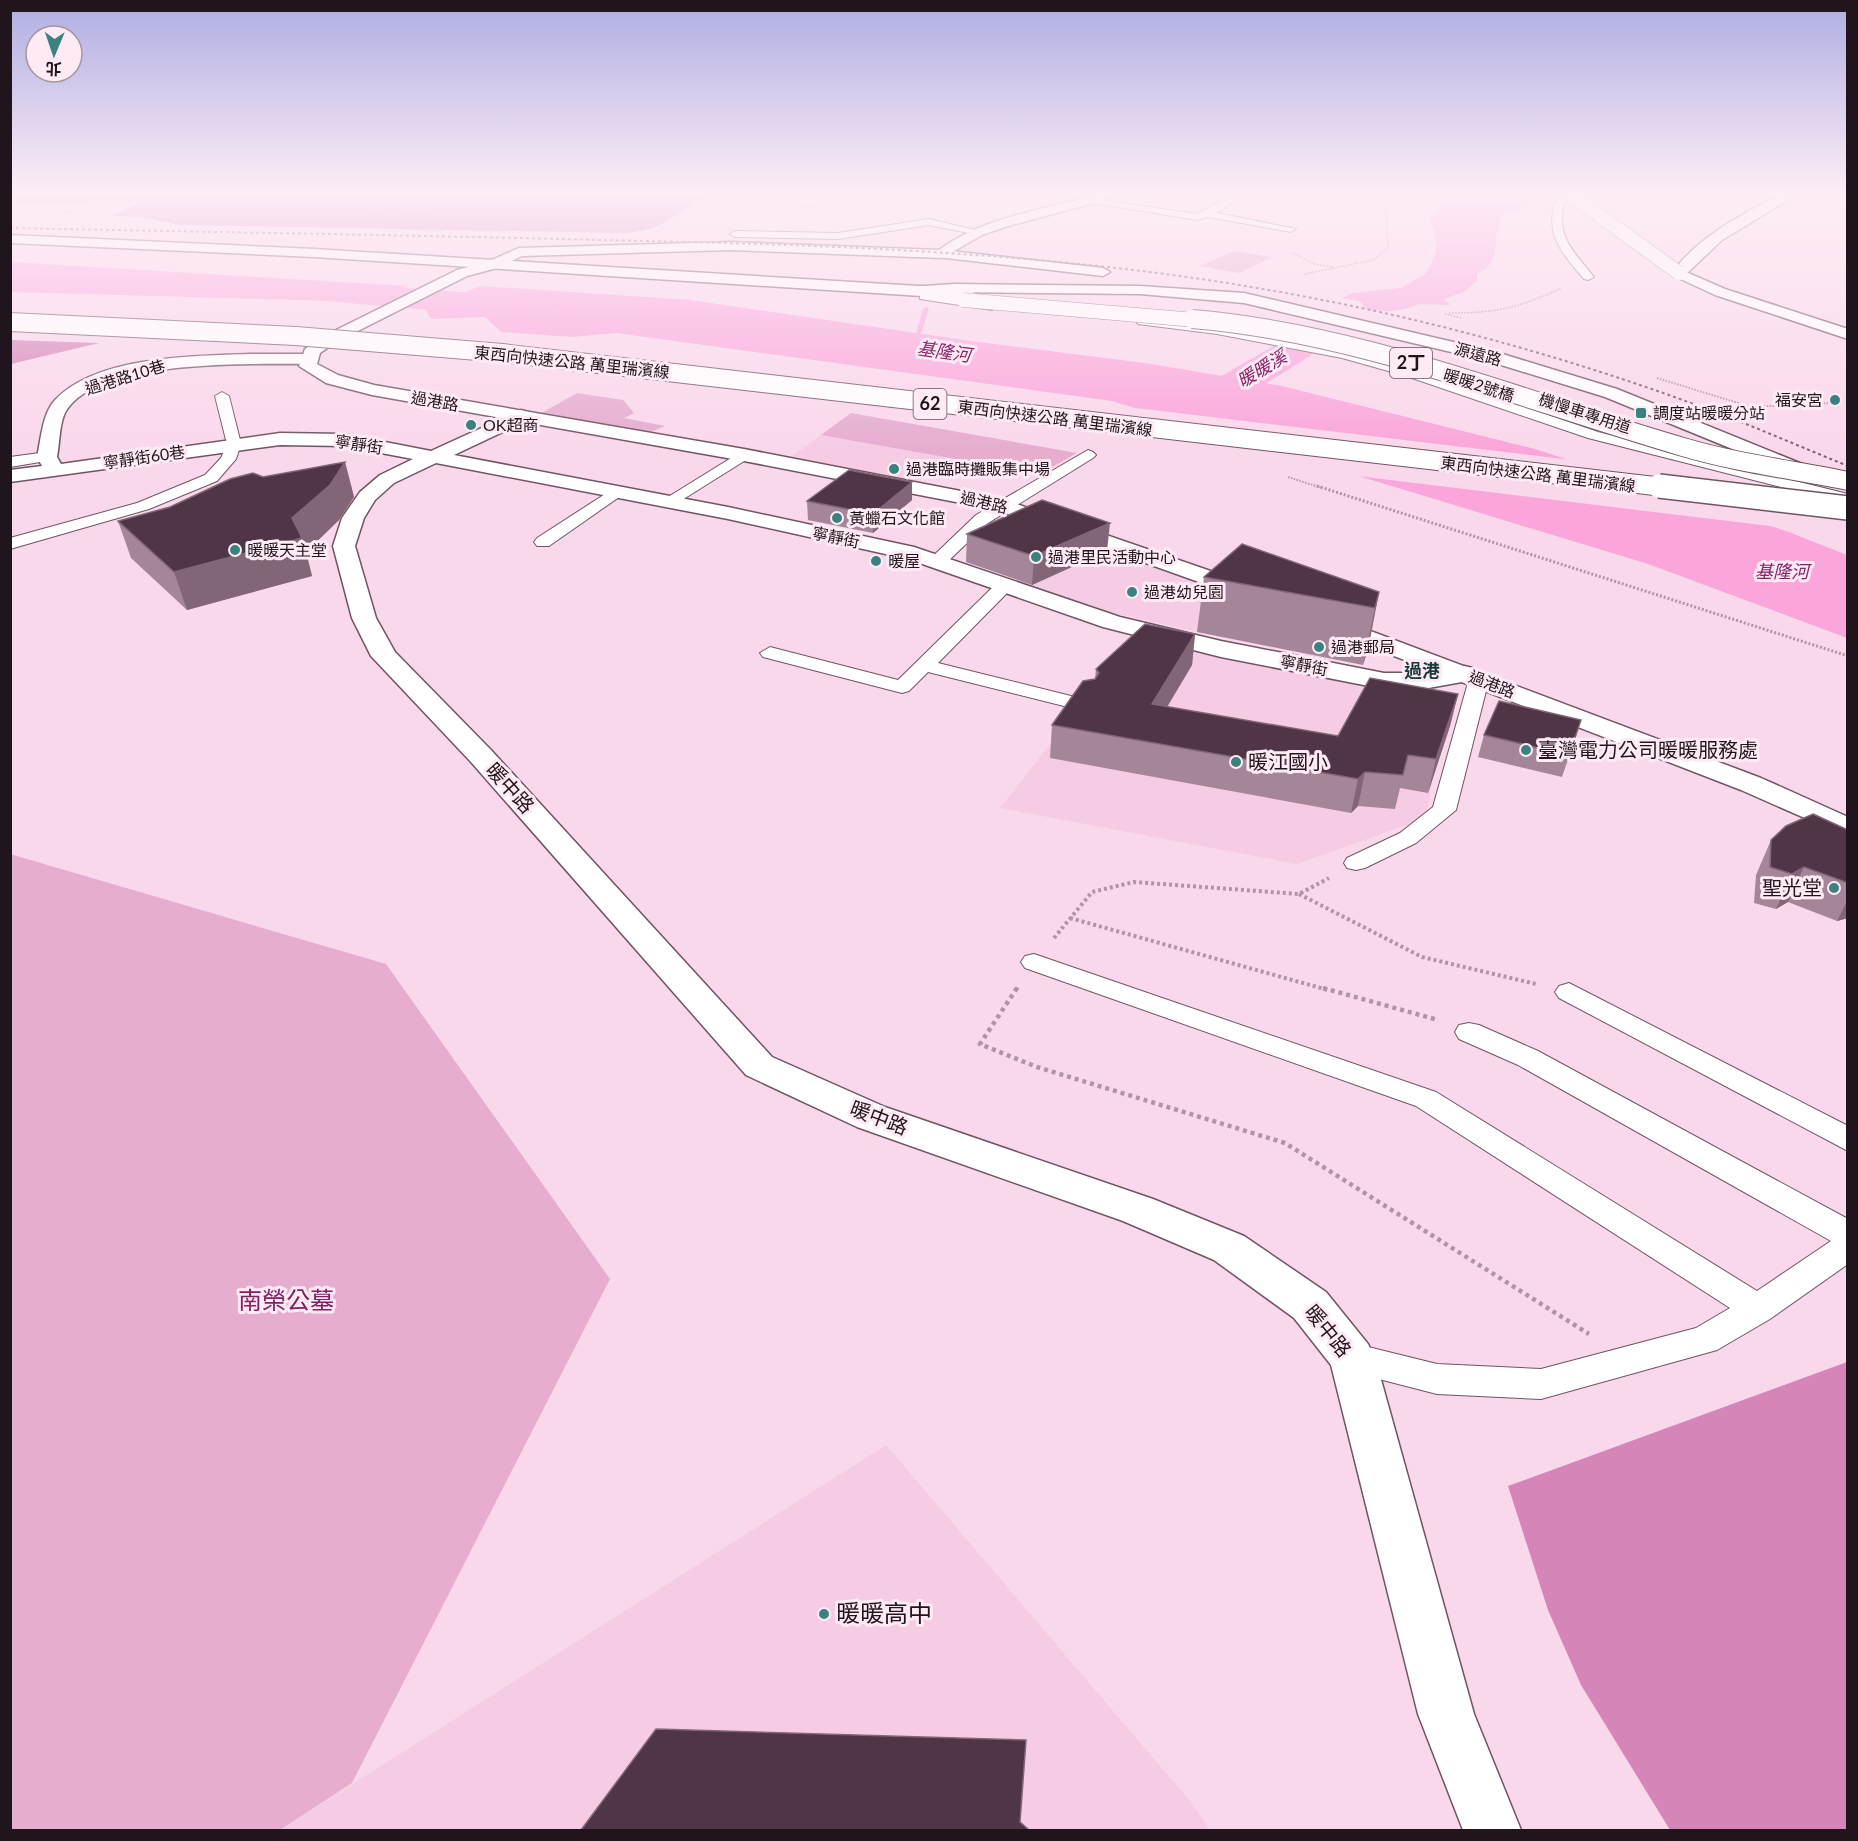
<svg xmlns="http://www.w3.org/2000/svg" width="1858" height="1841" viewBox="0 0 1858 1841" font-family="Lato,'Noto Sans TC',sans-serif">
	<rect width="100%" height="100%" fill="#fad8eb"/>
	<g fill="#f5cce4">
		<path d="M 821,435 L 948,457 L 918,481 L 791,457 Z"/>
		<path d="M 1109,550 L 1236,596 L 1197,632 L 1079,605 L 1028,587 Z"/>
		<path d="M 1151,641 L 1445,705 L 1426,818 L 1297,864 L 1000,808 L 1073,715 Z"/>
		<path d="M 886,1445 L 1190,1801 L 1210,1830 L 280,1830 Z"/>
	</g>
	<g fill="#e6adcf">
		<path d="M 1234,251 L 1272,257 L 1239,273 L 1200,266 Z"/>
		<path d="M 577,393 L 623,400 L 634,413 L 624,418 L 665,426 L 646,434 L 536,416 Z"/>
		<path d="M 851,413 L 1077,453 L 1040,474 L 821,435 Z"/>
		<path d="M 10,854 L 386,964 L 610,1279 L 352,1783 L 280,1830 L 11,1830 Z"/>
	</g>
	<g fill="#d685b8">
		<path d="M 11,191 L 705,191 L 705,198 L 655,228 L 627,233 L 180,225 L 141,217 L 111,216 L 143,201 L 11,205 Z"/>
		<path d="M 11,340 L 99,343 L 11,364 Z"/>
		<path d="M 1847,1362 L 1847,1830 L 1670,1830 L 1581,1685 L 1548,1610 L 1508,1486 Z"/>
	</g>
	<g fill="#faa6da">
		<path d="M 1461,191 L 1539,191 L 1546,196 L 1534,199 L 1537,203 C 1523,209 1511,211 1498,218 L 1501,222 L 1498,224 L 1500,227 L 1495,233 L 1487,233 L 1472,264 L 1481,270 L 1477,272 L 1477,281 L 1464,292 L 1444,299 L 1450,305 L 1384,303 L 1384,306 L 1342,298 L 1353,293 L 1418,286 C 1436,256 1442,253 1430,218 L 1449,195 Z"/>
		<path d="M 11,262 L 26,263 L 407,286 L 370,302 L 11,292 Z"/>
		<path d="M 480,286 L 690,300 L 971,341 L 1145,363 L 1282,386 L 1535,449 L 1789,532 L 1847,555 L 1847,638 L 1648,564 L 1112,401 L 616,333 L 572,337 L 501,332 L 485,317 L 431,319 L 425,309 Z"/>
	</g>
	<path fill="#fad8eb" d="M 1119,406 L 1580,461 L 1786,528 L 1341,474 Z"/>
	<g fill="none" stroke-linecap="round" stroke-linejoin="round">
		<path fill="#faa6da" fill-rule="evenodd" d="M 926,307 L 929,309 L 917,347 L 912,348 L 923,309 Z"/>
		<g fill="#faa6da" fill-rule="evenodd">
			<path d="M 1499,191 L 1538,191 L 1535,197 L 1499,215 C 1494,229 1499,248 1492,261 C 1485,273 1476,273 1465,279 C 1429,297 1409,319 1365,308 L 1360,301 L 1365,294 L 1401,288 L 1443,264 L 1459,259 L 1473,210 L 1477,204 Z"/>
			<path d="M 280,279 L 543,298 L 555,302 L 561,309 L 555,316 L 543,320 L 268,296 L 263,289 L 268,282 Z"/>
			<path d="M 1297,337 L 1310,340 L 1316,348 L 1310,356 L 1241,399 L 1227,402 L 1213,399 L 1207,390 L 1213,381 L 1284,340 Z"/>
		</g>
		<g stroke="#705464" stroke-width="2">
			<g id="lane">
				<path d="M 1239,191 L 1250,191 L 1217,213 L 1296,229 L 1291,232 L 1208,217 L 1197,220 L 1087,202 L 1092,199 L 1197,214 Z"/>
				<path d="M 1283,191 L 1293,191 L 1293,192 L 1288,195 Z"/>
				<path d="M 1573,191 L 1585,191 L 1564,204 C 1555,236 1575,253 1594,277 L 1588,280 L 1584,279 C 1563,255 1545,235 1555,202 Z"/>
				<path d="M 929,219 L 984,232 L 979,235 L 929,225 L 838,239 L 735,237 L 730,234 L 735,231 L 838,233 Z"/>
				<path d="M 924,293 L 992,302 L 998,306 L 992,310 L 920,299 L 920,295 Z"/>
				<path d="M 1142,317 L 1217,326 L 1349,351 L 1416,370 L 1598,432 L 1848,494 L 1848,504 L 1588,438 L 1406,376 L 1342,358 L 1217,334 L 1138,324 L 1136,321 Z"/>
				<path d="M 222,392 L 229,396 L 241,444 L 236,459 L 217,481 L 149,509 L 10,549 L 10,538 L 137,503 L 205,475 L 221,458 L 227,444 L 215,396 Z"/>
				<path d="M 744,450 L 752,455 L 749,458 L 674,505 L 662,505 L 660,502 Z"/>
				<path d="M 1088,450 L 1093,452 L 1096,455 L 1093,458 L 988,523 L 943,566 L 931,566 L 928,562 L 931,558 L 976,515 Z"/>
				<path d="M 47,452 L 55,457 L 52,460 L 10,467 L 10,457 Z"/>
				<path d="M 616,487 L 622,489 L 624,492 L 622,495 L 549,546 L 537,546 L 534,542 L 537,538 Z"/>
				<path d="M 1005,580 L 1011,581 L 1014,585 L 1011,589 L 938,663 L 1091,701 L 1094,705 L 1091,709 L 1084,711 L 928,672 L 909,691 L 902,693 L 763,657 L 760,653 L 770,647 L 898,680 L 999,581 Z"/>
				<path d="M 1479,673 L 1486,675 L 1489,679 L 1456,810 L 1416,843 L 1365,868 L 1356,870 L 1347,868 L 1344,863 L 1347,858 L 1400,833 L 1433,807 L 1469,679 L 1472,675 Z"/>
				<path d="M 1034,954 L 1436,1092 L 1757,1291 L 1831,1241 L 1518,1065 L 1459,1039 L 1455,1032 L 1459,1025 L 1469,1023 L 1479,1025 L 1538,1051 L 1848,1219 L 1848,1264 L 1770,1319 L 1717,1350 L 1541,1399 L 1437,1394 L 1340,1369 L 1334,1358 L 1340,1347 L 1352,1343 L 1437,1364 L 1541,1369 L 1696,1328 L 1730,1308 L 1416,1106 L 1025,968 L 1021,962 L 1025,956 Z"/>
				<path d="M 1569,983 L 1848,1126 L 1848,1151 L 1559,998 L 1555,992 L 1559,986 Z"/>
			</g>
		</g>
		<g stroke="#705464" stroke-width="3">
			<g id="street">
				<path d="M 1787,191 L 1803,191 L 1722,240 L 1684,276 L 1674,276 L 1672,273 C 1700,234 1746,213 1787,191 Z"/>
				<path d="M 942,250 L 1103,268 L 1110,272 L 1103,276 L 937,257 L 937,251 Z"/>
				<path d="M 954,284 L 1140,286 L 1244,293 L 1496,352 L 1617,389 L 1822,472 L 1825,476 L 1822,480 L 1808,480 L 1605,397 L 1485,360 L 1244,303 L 1140,294 L 954,292 L 910,295 L 903,291 L 910,287 Z"/>
				<path d="M 249,354 L 308,354 L 316,359 L 308,364 C 252,364 104,359 68,408 C 59,419 60,443 57,457 L 61,464 L 280,433 L 344,434 L 431,451 L 521,410 L 528,412 L 530,416 L 528,420 L 454,455 L 728,507 L 914,547 L 1120,617 L 1221,641 L 1384,673 L 1423,673 L 1464,666 L 1473,668 L 1477,674 L 1473,680 L 1423,689 L 1384,689 L 1221,657 L 1103,627 L 908,559 L 728,519 L 436,463 L 394,483 L 375,500 L 364,518 L 355,546 L 376,618 L 395,652 L 491,750 L 772,1057 L 885,1107 L 1153,1199 L 1244,1236 L 1326,1292 L 1368,1344 L 1375,1358 L 1474,1714 L 1521,1830 L 1463,1830 L 1418,1714 L 1331,1365 L 1294,1318 L 1214,1260 L 1123,1221 L 857,1127 L 746,1075 L 471,762 L 371,656 L 352,618 L 333,546 L 342,518 L 360,492 L 380,475 L 413,459 L 344,446 L 280,445 L 10,482 L 10,470 L 42,466 L 37,457 C 41,440 42,414 55,400 C 97,356 192,356 249,354 Z"/>
			</g>
		</g>
		<g stroke="#705464" stroke-width="3">
			<g id="secondary">
				<path d="M 1106,191 L 1126,191 L 1105,200 L 1005,227 L 982,235 L 942,258 L 731,250 L 522,256 L 497,268 L 467,276 L 336,342 L 320,353 L 317,364 L 338,375 L 374,385 L 744,449 L 1002,499 L 1254,586 L 1258,591 L 1254,596 L 1238,596 L 997,510 L 744,461 L 372,395 L 326,383 L 299,366 L 305,349 L 324,336 L 457,270 L 487,262 L 519,248 L 731,242 L 939,250 C 987,214 1051,210 1106,191 Z"/>
				<path d="M 1328,615 L 1761,778 L 1848,817 L 1848,837 L 1741,790 L 1319,627 L 1316,622 L 1319,617 Z"/>
			</g>
		</g>
		<g stroke="#705464" stroke-width="3">
			<g id="primary">
				<path d="M 10,235 L 314,249 L 968,289 L 976,294 L 968,299 L 314,257 L 10,243 Z"/>
				<path d="M 1679,269 L 1725,289 L 1848,329 L 1848,339 L 1715,295 L 1674,276 L 1672,273 Z"/>
			</g>
		</g>
		<g stroke="#af95a4" stroke-width="1.5" stroke-dasharray="1.5 1.5" stroke-linecap="butt">
			<path d="M 299,191 L 316,200 L 430,216 L 436,221 L 432,225 L 440,230 L 499,231"/>
			<path d="M 733,191 C 770,202 808,193 845,199"/>
			<path d="M 800,208 L 924,191"/>
			<path d="M 61,212 L 75,213"/>
			<path d="M 413,230 L 442,231"/>
			<path d="M 1293,253 L 1314,264 L 1333,267"/>
			<path d="M 1304,274 L 1373,260 L 1388,248 L 1386,209 L 1430,191"/>
			<path d="M 1449,313 C 1497,313 1518,308 1562,288"/>
			<path d="M 1445,314 L 1461,318"/>
		</g>
		<g stroke="#af95a4" stroke-width="2" stroke-dasharray="1.5 1.5" stroke-linecap="butt">
			<path d="M 1657,378 L 1751,407 L 1829,403"/>
			<path d="M 1288,477 L 1322,488"/>
		</g>
		<path stroke="#af95a4" stroke-width="3" stroke-dasharray="2 2" stroke-linecap="butt" d="M 1317,486 L 1848,656"/>
		<g stroke="#af95a4" stroke-width="4" stroke-dasharray="3 3" stroke-linecap="butt">
			<path d="M 1299,894 L 1422,957 L 1536,984"/>
			<path d="M 1070,918 L 1328,990"/>
			<path d="M 1054,938 L 1092,892 L 1134,882 L 1299,894 L 1329,878"/>
			<path d="M 1016,990 L 1018,987"/>
		</g>
		<g stroke="#af95a4" stroke-width="4.5" stroke-dasharray="4 4" stroke-linecap="butt">
			<path d="M 1017,988 L 980,1044 L 1037,1067 L 1285,1143 L 1589,1334"/>
			<path d="M 1323,988 L 1438,1020"/>
		</g>
		<use href="#lane" fill="#fff" fill-rule="evenodd"/>
		<use href="#street" fill="#fff" fill-rule="evenodd"/>
		<use href="#secondary" fill="#fff" fill-rule="evenodd"/>
		<use href="#primary" fill="#fff" fill-rule="evenodd"/>
		<path stroke="#77636f" stroke-width="2" stroke-dasharray="3 3" stroke-linecap="butt" d="M 10,228 C 207,232 404,235 601,240 C 836,245 1071,252 1302,296 C 1434,321 1565,357 1691,403 C 1744,422 1796,445 1848,466"/>
		<g stroke="#705464" stroke-width="15" stroke-linecap="butt">
			<g id="primary-bridge-far1">
				<path d="M 1565,191 L 1679,273"/>
				<path d="M 963,300 L 1206,321"/>
			</g>
		</g>
		<g stroke="#705464" stroke-width="20" stroke-linecap="butt">
			<path id="primary-bridge" d="M 1192,319 C 1361,333 1521,400 1683,447 C 1737,463 1794,470 1848,481"/>
		</g>
		<g stroke="#705464" stroke-width="20" stroke-linecap="butt">
			<path id="highway-bridge-far1" d="M 10,322 L 296,336 L 502,353 L 1672,488"/>
		</g>
		<g stroke="#705464" stroke-width="26" stroke-linecap="butt">
			<path id="highway-bridge" d="M 1659,486 L 1848,508"/>
		</g>
		<use href="#primary-bridge-far1" stroke="#fff" stroke-width="14"/>
		<use href="#primary-bridge" stroke="#fff" stroke-width="18"/>
		<use href="#highway-bridge-far1" stroke="#fff" stroke-width="18"/>
		<use href="#highway-bridge" stroke="#fff" stroke-width="23"/>
	</g>
	<g fill="#a48698">
		<path d="M 345,462 L 354,497 L 339,520 L 306,552 L 312,576 L 187,610 L 131,558 L 118,521 Z"/>
		<path d="M 912,482 L 912,500 L 873,533 L 808,520 L 807,501 Z"/>
		<path d="M 967,534 L 1107,551 L 1032,585 L 966,562 Z"/>
		<path d="M 1204,577 L 1379,592 L 1368,649 L 1363,665 L 1197,632 Z"/>
		<path d="M 1195,634 L 1192,665 L 1167,707 L 1338,736 L 1458,694 L 1450,726 L 1428,793 L 1400,788 L 1395,809 L 1358,806 L 1351,813 L 1050,758 L 1052,725 L 1095,679 L 1096,669 Z"/>
		<path d="M 1484,735 L 1574,742 L 1562,777 L 1478,757 Z"/>
		<path d="M 1848,830 L 1848,918 L 1837,921 L 1788,902 L 1776,909 L 1754,903 L 1756,875 L 1771,840 Z"/>
	</g>
	<g fill="#826677">
		<path d="M 345,462 L 354,497 L 339,520 L 306,552 L 312,576 L 187,610 L 174,572 L 292,518 Z"/>
		<path d="M 912,482 L 912,500 L 873,533 L 873,514 Z"/>
		<path d="M 1110,523 L 1107,551 L 1032,585 L 1034,556 Z"/>
		<path d="M 1379,592 L 1368,649 L 1363,665 L 1375,608 Z"/>
		<path d="M 1195,634 L 1192,665 L 1149,737 L 1152,704 Z"/>
		<path d="M 1458,694 L 1450,726 L 1428,793 L 1436,759 Z"/>
		<path d="M 1365,772 L 1358,806 L 1351,813 L 1358,779 Z"/>
		<path d="M 1804,867 L 1788,902 L 1776,909 L 1792,874 Z"/>
		<path d="M 1848,899 L 1848,918 L 1837,921 Z"/>
	</g>
	<g fill="#4f3545" stroke="#826677" stroke-width="1.5">
		<path d="M 345,462 L 330,485 L 292,518 L 302,538 L 174,572 L 118,521 L 170,507 L 230,479 L 253,473 L 263,477 Z"/>
		<path d="M 849,470 L 912,482 L 873,514 L 807,501 Z"/>
		<path d="M 1042,500 L 1110,523 L 1034,556 L 967,534 Z"/>
		<path d="M 1242,544 L 1379,592 L 1375,608 L 1204,577 Z"/>
		<path d="M 1145,624 L 1195,634 L 1152,704 L 1338,736 L 1370,678 L 1458,694 L 1436,759 L 1408,755 L 1403,775 L 1365,772 L 1358,779 L 1052,725 L 1083,681 L 1095,679 L 1099,673 L 1096,669 Z"/>
		<path d="M 1499,701 L 1581,720 L 1569,755 L 1484,735 Z"/>
		<path d="M 1813,814 L 1848,830 L 1848,883 L 1804,867 L 1792,874 L 1770,867 L 1771,840 L 1786,826 Z"/>
		<path d="M 656,1729 L 1026,1740 L 1020,1822 L 1029,1830 L 581,1830 Z"/>
	</g>
	<linearGradient id="sky" x2="0" y2="1"><stop stop-color="#afaee2"/><stop offset="0.43" stop-color="#fdedf6"/><stop offset="1" stop-color="#fdedf6" stop-opacity="0"/></linearGradient>
	<rect width="1858" height="449" fill="url(#sky)"/>
	<g fill="#3a827e" stroke="#feeaf5" stroke-width="2">
		<circle cx="1835" cy="400" r="6"/>
		<rect x="1635" y="407" width="12" height="12" rx="3"/>
		<circle cx="471" cy="425" r="6"/>
		<circle cx="894" cy="469" r="6"/>
		<circle cx="837" cy="518" r="6"/>
		<circle cx="235" cy="550" r="6"/>
		<circle cx="1036" cy="557" r="6"/>
		<circle cx="876" cy="561" r="6"/>
		<circle cx="1132" cy="592" r="6"/>
		<circle cx="1319" cy="647" r="6"/>
		<circle cx="1526" cy="750" r="6"/>
		<circle cx="1236" cy="762" r="6"/>
		<circle cx="1834" cy="888" r="6"/>
		<circle cx="824" cy="1614" r="6"/>
	</g>
	<g text-anchor="middle" stroke-width="6" stroke-linejoin="round" paint-order="stroke">
		<g font-size="16" fill="#20151c" stroke="#feeaf5">
			<text transform="translate(1478 354) rotate(15)" y="6">源遠路</text>
			<text transform="translate(572 362) rotate(6)" y="6">東西向快速公路 萬里瑞濱線</text>
			<text transform="translate(125 377) rotate(-17)" y="6">過港路10巷</text>
			<text transform="translate(1479 385) rotate(18)" y="6">暖暖2號橋</text>
			<text transform="translate(435 401) rotate(10)" y="6">過港路</text>
			<text transform="translate(1585 413) rotate(18)" y="6">機慢車專用道</text>
			<text transform="translate(1055 418) rotate(7)" y="6">東西向快速公路 萬里瑞濱線</text>
			<text transform="translate(359 444) rotate(9)" y="6">寧靜街</text>
			<text transform="translate(144 457) rotate(-8)" y="6">寧靜街60巷</text>
			<text transform="translate(1538 474) rotate(7)" y="6">東西向快速公路 萬里瑞濱線</text>
			<text transform="translate(984 502) rotate(13)" y="6">過港路</text>
			<text transform="translate(836 537) rotate(12)" y="6">寧靜街</text>
			<text transform="translate(1304 665) rotate(11)" y="6">寧靜街</text>
			<text transform="translate(1492 684) rotate(21)" y="6">過港路</text>
		</g>
		<g font-size="16" fill="#20151c" stroke="#feeaf5" text-anchor="start">
			<text x="1823" y="406" text-anchor="end">福安宮</text>
			<text x="1653" y="419">調度站暖暖分站</text>
			<text x="483" y="431">OK超商</text>
			<text x="906" y="475">過港臨時攤販集中場</text>
			<text x="849" y="524">黃蠟石文化館</text>
			<text x="247" y="556">暖暖天主堂</text>
			<text x="1048" y="563">過港里民活動中心</text>
			<text x="888" y="567">暖屋</text>
			<text x="1144" y="598">過港幼兒園</text>
			<text x="1331" y="653">過港郵局</text>
		</g>
		<g font-size="18" font-style="italic" fill="#852568" stroke="#feeaf5">
			<text transform="translate(944 352) rotate(8)" y="6">基隆河</text>
			<text transform="translate(1262 369) rotate(-31)" y="6">暖暖溪</text>
			<text x="1782" y="578">基隆河</text>
		</g>
		<g fill="#feeaf5" stroke="#63555d" stroke-width="1.5">
			<rect x="1390" y="348" width="42" height="30" rx="4.5"/>
			<rect x="913.5" y="389" width="33" height="30" rx="4.5"/>
		</g>
		<g font-size="18" font-weight="bold" fill="#20151c">
			<text x="1411" y="369">2丁</text>
			<text x="930" y="410">62</text>
		</g>
		<g font-size="18" font-weight="bold" fill="#173937" stroke="#feeaf5">
			<text x="1422" y="677">過港</text>
		</g>
		<g font-size="20" fill="#20151c" stroke="#feeaf5" text-anchor="start">
			<text x="1538" y="757">臺灣電力公司暖暖服務處</text>
			<text x="1248" y="769">暖江國小</text>
			<text x="1822" y="895" text-anchor="end">聖光堂</text>
		</g>
		<g font-size="20" fill="#20151c" stroke="#feeaf5">
			<text transform="translate(510 788) rotate(48)" y="7">暖中路</text>
			<text transform="translate(879 1118) rotate(21)" y="7">暖中路</text>
			<text transform="translate(1328 1331) rotate(51)" y="7">暖中路</text>
		</g>
		<g font-size="24" fill="#802163" stroke="#feeaf5">
			<text x="286" y="1309">南榮公墓</text>
		</g>
		<g font-size="24" fill="#20151c" stroke="#feeaf5" text-anchor="start">
			<text x="836" y="1622">暖暖高中</text>
		</g>
	</g>
	<rect width="1858" height="1841" fill="none" stroke="#20151c" stroke-width="24"/>
	<g transform="translate(54 54) rotate(182)"><circle r="28" fill="#feeaf5" stroke="#a5959e" stroke-width="1.5"/>
	<path d="M0-4.5L10 22L0 15L-10 22Z" fill="#3a827e"/>
	<text y="-9" font-size="16" font-weight="bold" text-anchor="middle" fill="#20151c">北</text>
	</g>
</svg>
